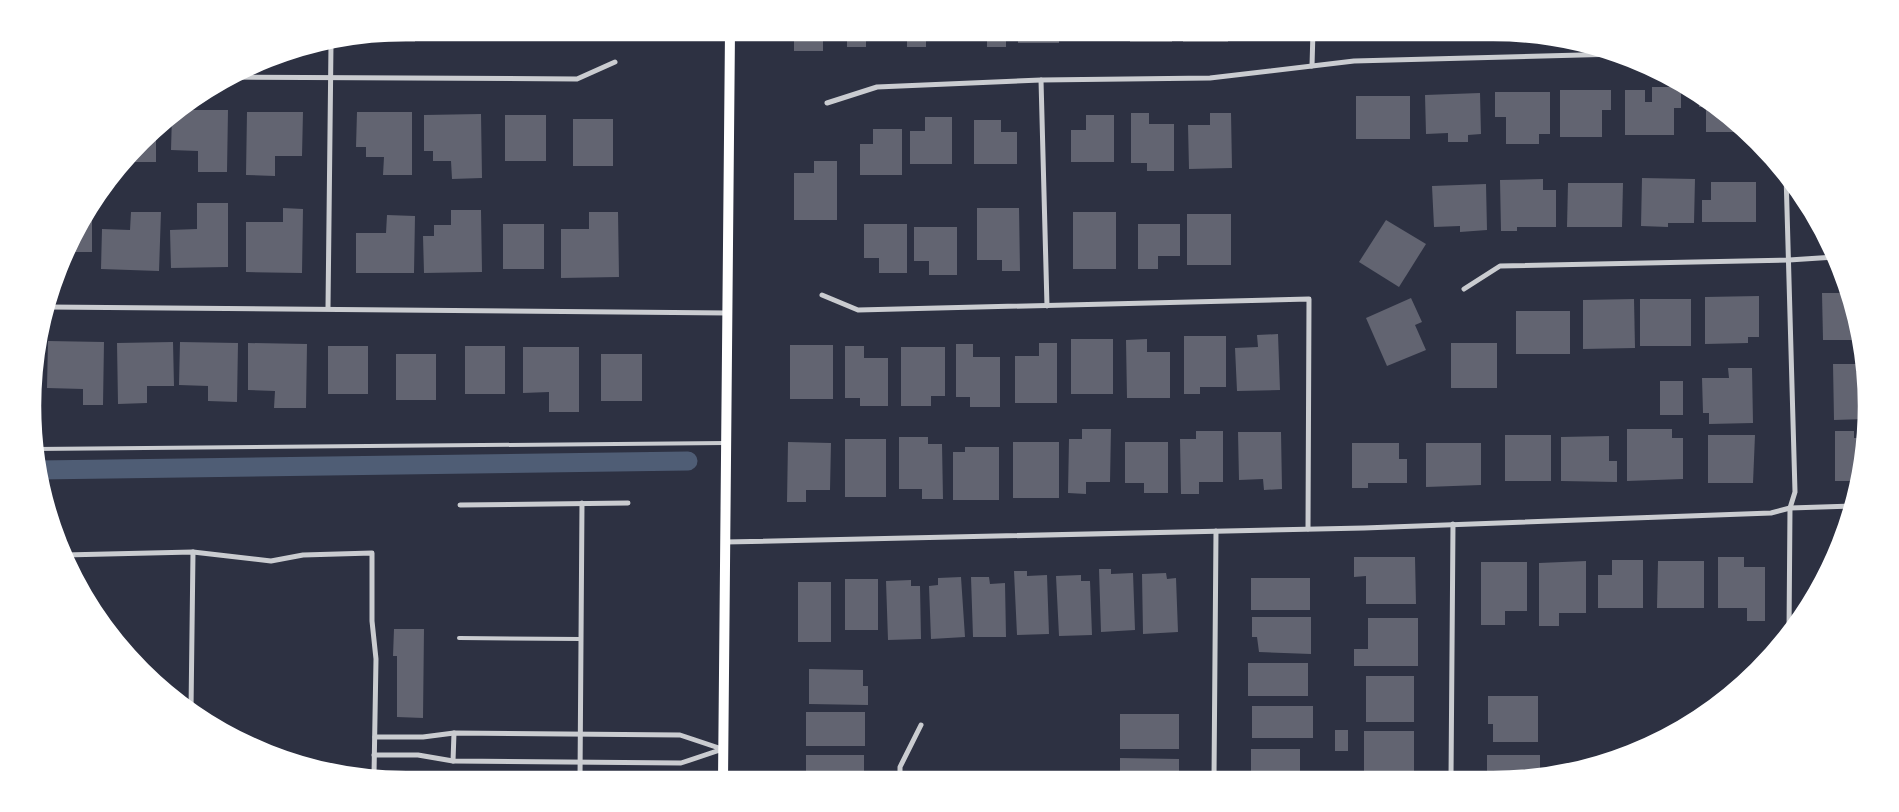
<svg xmlns="http://www.w3.org/2000/svg" width="1899" height="812" viewBox="0 0 1899 812" font-family="'Alegreya Sans',sans-serif">
	<rect width="100%" height="100%" fill="#2d3142"/>
	<g fill="none" stroke-linecap="round" stroke-linejoin="round">
		<path stroke="#4f5d75" stroke-width="19" d="M 38,470 L 688,461"/>
	</g>
	<g fill="#626471">
		<path d="M 406,31 L 415,31 L 415,42 L 358,42 L 358,39 Z"/>
		<rect x="426" y="31" width="57" height="8"/>
		<path d="M 511,31 L 552,31 L 552,40 L 511,39 Z"/>
		<path d="M 794,31 L 837,31 L 837,39 L 823,39 L 823,51 L 794,51 Z"/>
		<path d="M 847,31 L 889,31 L 889,36 L 866,36 L 866,47 L 847,47 Z"/>
		<path d="M 907,31 L 949,31 L 949,37 L 926,37 L 926,47 L 907,47 Z"/>
		<path d="M 962,31 L 1006,31 L 1006,47 L 987,47 L 987,38 L 962,38 Z"/>
		<rect x="1018" y="31" width="41" height="12"/>
		<rect x="1097" y="31" width="18" height="9"/>
		<rect x="1130" y="31" width="42" height="11"/>
		<rect x="1183" y="31" width="45" height="11"/>
		<path d="M 1652,87 L 1681,87 L 1681,108 L 1674,108 L 1674,135 L 1625,135 L 1625,90 L 1645,90 L 1645,102 L 1652,102 Z"/>
		<path d="M 1560,90 L 1611,90 L 1611,110 L 1602,110 L 1602,137 L 1560,137 Z"/>
		<path d="M 1495,92 L 1550,92 L 1550,134 L 1539,134 L 1539,144 L 1506,144 L 1506,117 L 1495,117 Z"/>
		<path d="M 1480,93 L 1481,134 L 1468,135 L 1468,142 L 1448,142 L 1448,133 L 1426,134 L 1425,95 Z"/>
		<path d="M 1699,94 L 1740,124 L 1748,132 L 1706,132 L 1706,107 L 1699,107 Z"/>
		<rect x="1356" y="96" width="54" height="43"/>
		<path d="M 179,110 L 228,110 L 227,172 L 198,172 L 198,151 L 171,150 L 172,115 Z"/>
		<path d="M 247,112 L 303,112 L 302,156 L 275,156 L 275,176 L 246,175 Z"/>
		<path d="M 357,112 L 412,112 L 412,175 L 383,175 L 384,157 L 366,157 L 366,147 L 356,147 Z"/>
		<path d="M 1131,113 L 1149,113 L 1149,124 L 1174,124 L 1174,171 L 1147,171 L 1147,163 L 1131,163 Z"/>
		<path d="M 1210,113 L 1231,113 L 1232,168 L 1189,169 L 1188,125 L 1210,125 Z"/>
		<path d="M 481,114 L 482,178 L 452,179 L 451,161 L 433,161 L 433,151 L 424,151 L 424,115 Z"/>
		<rect x="505" y="115" width="41" height="46"/>
		<path d="M 1086,115 L 1114,115 L 1114,162 L 1071,162 L 1071,130 L 1086,130 Z"/>
		<path d="M 925,117 L 952,117 L 952,164 L 910,164 L 910,131 L 925,131 Z"/>
		<rect x="573" y="119" width="40" height="47"/>
		<path d="M 974,120 L 1001,120 L 1001,132 L 1017,132 L 1017,164 L 974,164 Z"/>
		<path d="M 156,128 L 156,162 L 128,162 L 132,158 Z"/>
		<path d="M 873,129 L 902,129 L 902,175 L 860,175 L 860,144 L 873,144 Z"/>
		<path d="M 814,161 L 837,161 L 837,220 L 794,220 L 794,173 L 814,173 Z"/>
		<path d="M 1642,178 L 1695,179 L 1694,223 L 1668,223 L 1668,227 L 1641,226 Z"/>
		<path d="M 1543,179 L 1543,190 L 1556,190 L 1556,227 L 1517,227 L 1517,231 L 1501,231 L 1500,180 Z"/>
		<path d="M 1711,182 L 1756,182 L 1756,222 L 1702,222 L 1702,200 L 1711,200 Z"/>
		<path d="M 1568,183 L 1623,183 L 1622,227 L 1567,227 Z"/>
		<path d="M 1486,184 L 1487,230 L 1460,232 L 1460,226 L 1434,227 L 1432,186 Z"/>
		<path d="M 197,203 L 228,203 L 228,267 L 171,268 L 170,230 L 197,229 Z"/>
		<path d="M 92,206 L 92,252 L 69,252 L 82,218 Z"/>
		<path d="M 283,208 L 303,209 L 302,273 L 246,272 L 246,222 L 283,222 Z"/>
		<path d="M 977,208 L 1019,208 L 1020,271 L 1002,271 L 1002,260 L 977,260 Z"/>
		<path d="M 451,210 L 481,210 L 482,272 L 424,273 L 423,236 L 434,236 L 434,225 L 451,225 Z"/>
		<path d="M 131,212 L 161,212 L 159,271 L 101,269 L 102,229 L 130,230 Z"/>
		<path d="M 589,212 L 618,212 L 619,277 L 561,278 L 561,229 L 589,229 Z"/>
		<rect x="1073" y="212" width="43" height="57"/>
		<rect x="1187" y="214" width="44" height="51"/>
		<path d="M 387,215 L 415,216 L 414,273 L 356,273 L 356,233 L 386,233 Z"/>
		<path d="M 1386,220 L 1426,244 L 1399,287 L 1359,262 Z"/>
		<rect x="503" y="224" width="41" height="45"/>
		<path d="M 864,224 L 907,224 L 907,273 L 879,273 L 879,258 L 864,258 Z"/>
		<path d="M 1138,224 L 1180,224 L 1180,256 L 1158,256 L 1158,269 L 1138,269 Z"/>
		<path d="M 914,227 L 957,227 L 957,275 L 929,275 L 929,261 L 914,261 Z"/>
		<path d="M 1822,293 L 1849,293 L 1855,309 L 1860,340 L 1823,340 Z"/>
		<path d="M 1759,296 L 1759,337 L 1748,337 L 1748,343 L 1705,344 L 1705,297 Z"/>
		<path d="M 1411,298 L 1422,322 L 1415,325 L 1426,350 L 1387,366 L 1366,318 Z"/>
		<path d="M 1634,299 L 1635,348 L 1583,349 L 1583,300 Z"/>
		<rect x="1640" y="299" width="51" height="47"/>
		<rect x="1516" y="311" width="54" height="43"/>
		<path d="M 1278,334 L 1280,390 L 1237,391 L 1235,348 L 1258,347 L 1257,335 Z"/>
		<path d="M 1184,336 L 1226,336 L 1226,387 L 1200,387 L 1200,394 L 1184,394 Z"/>
		<rect x="1071" y="339" width="42" height="55"/>
		<path d="M 1147,339 L 1147,352 L 1170,352 L 1170,398 L 1127,398 L 1126,340 Z"/>
		<path d="M 48,341 L 104,342 L 103,405 L 83,405 L 83,389 L 47,388 Z"/>
		<path d="M 173,342 L 174,386 L 147,386 L 147,403 L 118,404 L 117,343 Z"/>
		<path d="M 180,342 L 238,343 L 237,402 L 208,401 L 208,386 L 179,385 Z"/>
		<path d="M 248,343 L 307,344 L 306,408 L 274,408 L 275,391 L 248,390 Z"/>
		<path d="M 1039,343 L 1057,343 L 1057,403 L 1015,403 L 1015,356 L 1039,356 Z"/>
		<rect x="1451" y="343" width="46" height="45"/>
		<path d="M 956,344 L 973,344 L 973,357 L 1000,357 L 1000,407 L 970,407 L 970,397 L 956,397 Z"/>
		<rect x="790" y="345" width="43" height="54"/>
		<rect x="328" y="346" width="40" height="48"/>
		<rect x="465" y="346" width="40" height="48"/>
		<path d="M 845,346 L 864,346 L 864,358 L 888,358 L 888,406 L 860,406 L 860,398 L 845,398 Z"/>
		<path d="M 523,347 L 579,347 L 579,412 L 549,412 L 549,392 L 523,393 Z"/>
		<path d="M 901,347 L 945,347 L 945,396 L 931,396 L 931,406 L 901,406 Z"/>
		<rect x="396" y="354" width="40" height="46"/>
		<rect x="601" y="354" width="41" height="47"/>
		<path d="M 1833,364 L 1856,364 L 1856,372 L 1865,372 L 1866,419 L 1834,420 Z"/>
		<path d="M 1728,368 L 1752,368 L 1753,423 L 1709,424 L 1709,413 L 1703,413 L 1702,378 L 1729,378 Z"/>
		<rect x="1660" y="381" width="23" height="34"/>
		<path d="M 1082,429 L 1111,429 L 1110,482 L 1086,482 L 1086,494 L 1068,493 L 1069,439 L 1082,439 Z"/>
		<path d="M 1627,429 L 1672,429 L 1672,438 L 1683,438 L 1683,479 L 1627,481 Z"/>
		<path d="M 1196,431 L 1223,431 L 1223,482 L 1199,482 L 1199,494 L 1181,494 L 1180,439 L 1196,439 Z"/>
		<path d="M 1835,431 L 1854,431 L 1854,438 L 1865,438 L 1865,455 L 1859,481 L 1835,481 Z"/>
		<path d="M 1238,432 L 1281,432 L 1282,489 L 1264,490 L 1263,479 L 1239,480 Z"/>
		<rect x="1505" y="435" width="46" height="46"/>
		<path d="M 1708,435 L 1755,435 L 1753,483 L 1708,483 Z"/>
		<path d="M 1609,436 L 1609,461 L 1617,461 L 1617,482 L 1561,481 L 1561,437 Z"/>
		<path d="M 899,437 L 928,437 L 928,444 L 942,444 L 943,499 L 922,499 L 922,489 L 899,489 Z"/>
		<rect x="845" y="439" width="41" height="58"/>
		<path d="M 788,442 L 831,443 L 830,490 L 806,490 L 806,502 L 787,502 Z"/>
		<rect x="1013" y="442" width="46" height="56"/>
		<path d="M 1125,442 L 1168,442 L 1168,493 L 1144,493 L 1144,483 L 1125,483 Z"/>
		<path d="M 1352,443 L 1399,443 L 1399,459 L 1407,459 L 1407,483 L 1368,483 L 1368,488 L 1352,488 Z"/>
		<path d="M 1426,443 L 1481,443 L 1481,485 L 1426,487 Z"/>
		<path d="M 965,447 L 999,447 L 999,500 L 953,500 L 953,452 L 965,452 Z"/>
		<path d="M 1354,557 L 1415,557 L 1416,604 L 1366,604 L 1366,576 L 1354,577 Z"/>
		<path d="M 1718,557 L 1744,557 L 1744,567 L 1765,567 L 1765,621 L 1747,621 L 1747,608 L 1718,608 Z"/>
		<path d="M 1612,560 L 1643,560 L 1643,608 L 1598,608 L 1598,575 L 1612,575 Z"/>
		<path d="M 1586,561 L 1586,613 L 1559,613 L 1559,626 L 1539,626 L 1539,563 Z"/>
		<path d="M 1658,561 L 1704,561 L 1704,608 L 1657,608 Z"/>
		<path d="M 1481,562 L 1527,562 L 1527,611 L 1505,611 L 1505,625 L 1481,625 Z"/>
		<path d="M 1099,569 L 1111,569 L 1111,574 L 1133,573 L 1135,630 L 1101,632 Z"/>
		<path d="M 1014,571 L 1027,571 L 1027,576 L 1047,575 L 1049,634 L 1017,635 Z"/>
		<path d="M 1166,573 L 1167,579 L 1176,578 L 1178,632 L 1143,634 L 1142,574 Z"/>
		<path d="M 1081,575 L 1081,581 L 1090,581 L 1092,635 L 1059,636 L 1056,576 Z"/>
		<path d="M 961,577 L 965,637 L 931,639 L 929,586 L 938,585 L 938,578 Z"/>
		<path d="M 971,577 L 989,577 L 990,584 L 1005,583 L 1006,637 L 973,637 Z"/>
		<rect x="1251" y="578" width="59" height="32"/>
		<rect x="845" y="579" width="33" height="51"/>
		<path d="M 911,580 L 911,586 L 920,586 L 921,639 L 888,640 L 886,581 Z"/>
		<rect x="798" y="582" width="33" height="60"/>
		<path d="M 1252,617 L 1311,617 L 1311,654 L 1259,652 L 1257,637 L 1252,637 Z"/>
		<path d="M 1368,618 L 1418,618 L 1418,666 L 1354,666 L 1354,649 L 1368,649 Z"/>
		<path d="M 394,629 L 424,629 L 423,718 L 397,717 L 397,656 L 393,656 Z"/>
		<rect x="1248" y="663" width="60" height="33"/>
		<path d="M 809,669 L 863,670 L 863,686 L 868,686 L 868,705 L 809,704 Z"/>
		<rect x="1366" y="676" width="48" height="46"/>
		<path d="M 1488,696 L 1538,696 L 1538,742 L 1493,742 L 1493,724 L 1488,724 Z"/>
		<rect x="1252" y="706" width="61" height="32"/>
		<rect x="806" y="712" width="59" height="34"/>
		<rect x="1120" y="714" width="59" height="35"/>
		<rect x="1335" y="730" width="13" height="21"/>
		<rect x="1364" y="731" width="50" height="47"/>
		<rect x="1251" y="749" width="49" height="29"/>
		<path d="M 806,755 L 864,755 L 864,779 L 806,780 Z"/>
		<rect x="1487" y="755" width="53" height="23"/>
		<path d="M 1120,758 L 1179,759 L 1179,779 L 1120,779 Z"/>
		<path d="M 394,772 L 423,772 L 423,781 L 394,779 Z"/>
	</g>
	<g fill="none" stroke-linecap="round" stroke-linejoin="round">
		<g stroke="#caccd0" stroke-width="4">
			<path d="M 35,449 L 725,443"/>
			<path d="M 459,638 L 581,639"/>
		</g>
		<g stroke="#caccd0" stroke-width="5">
			<path d="M 1312,66 L 1313,31"/>
			<path d="M 228,77 L 577,79 L 615,62"/>
			<path d="M 1041,80 L 1047,306"/>
			<path d="M 827,103 L 877,87 L 1041,80 L 1210,78 L 1354,61 L 1619,54"/>
			<path d="M 1786,174 L 1795,492 L 1790,508 L 1789,632"/>
			<path d="M 1464,289 L 1500,266 L 1789,260 L 1835,257"/>
			<path d="M 822,295 L 858,310 L 1309,299 L 1308,529"/>
			<path d="M 48,307 L 728,313"/>
			<path d="M 328,308 L 331,44"/>
			<path d="M 460,505 L 628,503"/>
			<path d="M 725,542 L 1364,528 L 1771,513 L 1790,508 L 1853,506"/>
			<path d="M 64,555 L 193,552 L 271,561 L 303,555 L 372,553 L 372,621 L 376,659 L 374,775"/>
			<path d="M 191,710 L 193,552"/>
			<path d="M 375,737 L 423,737 L 454,733 L 680,735 L 722,749"/>
			<path d="M 374,755 L 418,755 L 453,761 L 681,763 L 723,749"/>
			<path d="M 453,761 L 454,733"/>
			<path d="M 1214,778 L 1216,531"/>
			<path d="M 1451,778 L 1453,524"/>
			<path d="M 900,779 L 900,767 L 921,725"/>
			<path d="M 580,780 L 582,503"/>
		</g>
		<path stroke="#fff" stroke-width="10" d="M 723,780 L 730,31"/>
	</g>
	<path d="M0 0H1899V812H0ZM406 40H1493A366 366 0 0 1 1859 406V406A366 366 0 0 1 1493 772H406A366 366 0 0 1 40 406V406A366 366 0 0 1 406 40Z" fill="#fff" fill-rule="evenodd"/>
	<path fill="none" stroke="#fff" stroke-width="2.5" d="M406 40H1493A366 366 0 0 1 1859 406V406A366 366 0 0 1 1493 772H406A366 366 0 0 1 40 406V406A366 366 0 0 1 406 40Z"/>
</svg>
